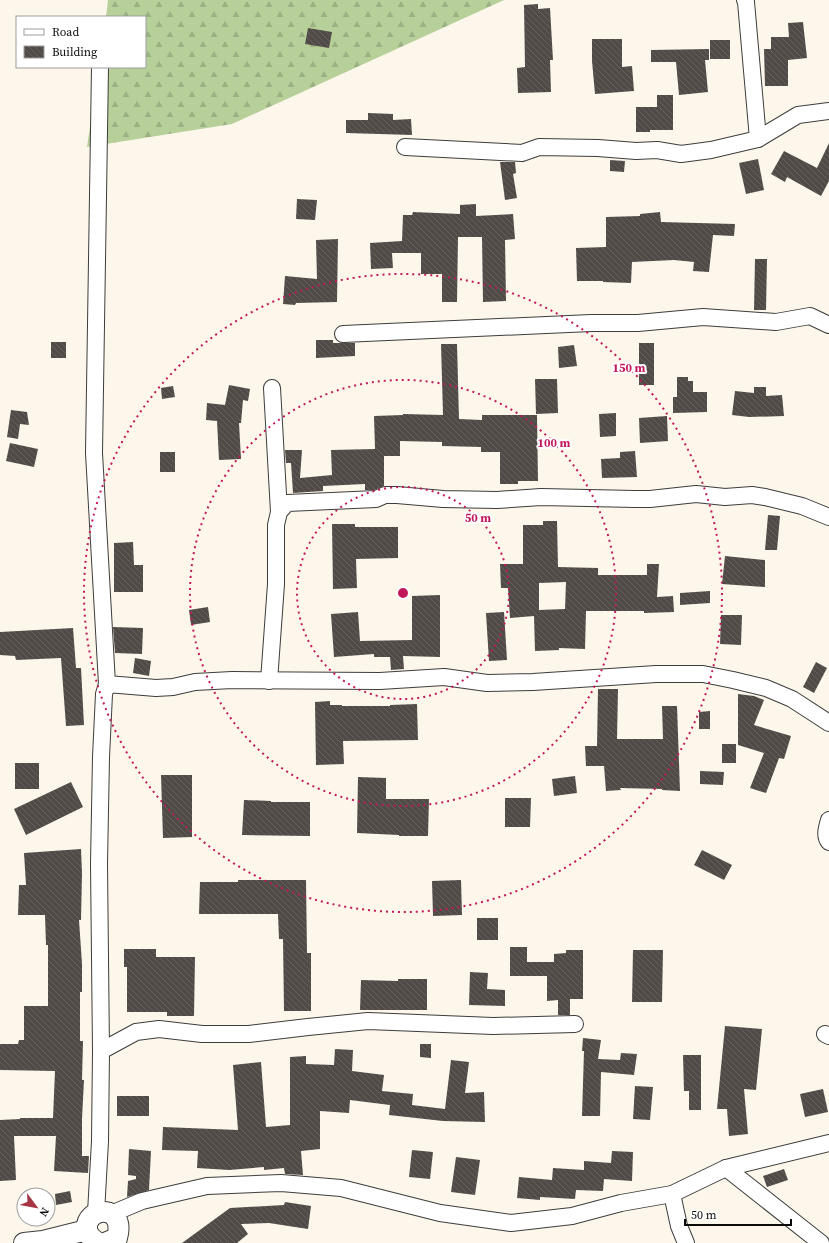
<svg xmlns="http://www.w3.org/2000/svg" width="829" height="1243" viewBox="0 0 829 1243" font-family="'Source Serif 4',serif">
	<defs>
		<pattern id="forest-firs" width="22" height="20" patternUnits="userSpaceOnUse"><rect width="22" height="20" fill="#b7d09a"/><path d="M5 1l3.5 6h-7zM16 11l3.5 6h-7z" fill="#9cb183"/></pattern>
		<pattern id="building-back-hatch" width="6" height="6" patternUnits="userSpaceOnUse"><rect width="6" height="6" fill="#514b48"/><path d="M-1 5l2 2M0 0l6 6M5-1l2 2" fill="none" stroke="#65605e"/></pattern>
	</defs>
	<rect width="100%" height="100%" fill="#fcf7ea"/>
	<path fill="url(#forest-firs)" d="M 108,0 L 504,0 L 232,124 L 87,147 L 99,67 L 145,67 L 145,17 L 106,17 Z"/>
	<g fill="url(#building-back-hatch)" fill-rule="evenodd">
		<path d="M 538,4 L 538,9 L 550,8 L 553,60 L 550,60 L 551,92 L 518,93 L 517,68 L 525,67 L 524,5 Z"/>
		<path d="M 803,22 L 807,58 L 788,60 L 788,86 L 765,86 L 764,49 L 771,49 L 771,37 L 789,37 L 788,23 Z"/>
		<path d="M 308,28 L 332,32 L 329,48 L 305,44 Z"/>
		<path d="M 592,39 L 622,39 L 622,67 L 632,66 L 634,91 L 595,94 L 592,61 Z"/>
		<rect x="710" y="40" width="20" height="19"/>
		<path d="M 709,49 L 709,60 L 705,60 L 708,92 L 679,95 L 676,62 L 651,62 L 651,50 Z"/>
		<path d="M 657,95 L 673,95 L 673,130 L 650,130 L 650,132 L 636,132 L 636,107 L 657,107 Z"/>
		<path d="M 368,113 L 393,114 L 393,120 L 411,119 L 412,135 L 346,133 L 346,120 L 368,120 Z"/>
		<path d="M 829,143 L 829,181 L 821,196 L 787,177 L 785,182 L 771,174 L 784,151 L 817,168 Z"/>
		<path d="M 758,159 L 764,190 L 746,194 L 739,163 Z"/>
		<path d="M 610,160 L 625,161 L 624,172 L 610,171 Z"/>
		<path d="M 500,162 L 515,162 L 516,173 L 513,174 L 517,198 L 505,200 Z"/>
		<path d="M 297,199 L 317,200 L 315,220 L 296,219 Z"/>
		<path d="M 476,204 L 476,216 L 513,214 L 515,239 L 505,240 L 506,301 L 483,302 L 482,237 L 458,237 L 457,302 L 442,302 L 442,274 L 421,274 L 421,253 L 392,253 L 393,268 L 371,269 L 370,243 L 402,241 L 403,215 L 412,215 L 413,212 L 460,214 L 460,205 Z"/>
		<path d="M 660,212 L 661,222 L 735,224 L 734,236 L 713,235 L 709,272 L 693,271 L 694,262 L 674,260 L 632,262 L 631,283 L 603,282 L 603,281 L 577,281 L 576,248 L 606,247 L 606,217 L 640,216 L 640,214 Z"/>
		<path d="M 338,239 L 337,302 L 296,303 L 295,305 L 283,304 L 285,276 L 317,279 L 316,240 Z"/>
		<path d="M 755,259 L 767,259 L 766,310 L 754,310 Z"/>
		<path d="M 316,340 L 333,340 L 333,343 L 355,343 L 355,356 L 316,358 Z"/>
		<rect x="51" y="342" width="15" height="16"/>
		<rect x="639" y="343" width="15" height="42"/>
		<path d="M 441,344 L 457,344 L 459,419 L 482,420 L 482,415 L 537,415 L 538,481 L 518,481 L 518,484 L 500,484 L 500,452 L 481,452 L 481,447 L 442,446 L 442,442 L 400,441 L 400,456 L 384,456 L 384,486 L 374,490 L 365,490 L 365,484 L 323,486 L 323,491 L 293,493 L 291,463 L 286,463 L 285,450 L 302,450 L 300,478 L 332,475 L 331,450 L 375,449 L 374,416 L 403,415 L 403,414 L 443,415 Z"/>
		<path d="M 574,345 L 577,366 L 559,368 L 558,347 Z"/>
		<path d="M 677,377 L 688,377 L 688,381 L 693,381 L 693,392 L 707,392 L 707,412 L 673,413 L 673,397 L 677,397 Z"/>
		<path d="M 535,379 L 557,379 L 558,413 L 536,414 Z"/>
		<path d="M 229,385 L 250,389 L 248,401 L 243,400 L 241,423 L 239,423 L 241,459 L 219,460 L 217,421 L 206,420 L 207,403 L 225,405 Z"/>
		<path d="M 173,386 L 175,397 L 162,399 L 161,388 Z"/>
		<path d="M 754,387 L 766,387 L 766,396 L 782,395 L 784,416 L 749,417 L 732,415 L 735,391 L 754,393 Z"/>
		<path d="M 11,410 L 27,412 L 29,425 L 20,424 L 18,439 L 7,437 Z"/>
		<path d="M 616,413 L 616,436 L 600,437 L 599,414 Z"/>
		<path d="M 667,416 L 668,441 L 640,443 L 639,418 Z"/>
		<path d="M 10,443 L 38,449 L 34,467 L 6,461 Z"/>
		<path d="M 635,451 L 637,477 L 602,478 L 601,459 L 620,458 L 620,452 Z"/>
		<rect x="160" y="452" width="15" height="20"/>
		<path d="M 768,515 L 780,516 L 777,550 L 765,550 Z"/>
		<path d="M 543,521 L 557,521 L 558,567 L 598,568 L 598,575 L 647,575 L 647,564 L 659,564 L 657,597 L 673,596 L 674,612 L 644,613 L 644,611 L 586,611 L 585,649 L 559,648 L 559,650 L 535,651 L 534,616 L 510,618 L 508,588 L 501,588 L 500,564 L 523,564 L 523,525 L 543,525 ZM 566,582 L 565,609 L 539,610 L 539,583 Z"/>
		<path d="M 332,524 L 355,524 L 355,527 L 398,527 L 398,558 L 356,559 L 357,588 L 333,589 Z"/>
		<path d="M 133,542 L 134,565 L 143,565 L 143,592 L 114,592 L 114,543 Z"/>
		<path d="M 725,556 L 765,560 L 765,587 L 722,584 Z"/>
		<path d="M 710,591 L 710,603 L 680,605 L 680,593 Z"/>
		<path d="M 440,595 L 440,657 L 403,656 L 404,669 L 391,670 L 390,657 L 374,657 L 374,654 L 334,657 L 331,614 L 358,612 L 360,641 L 412,640 L 412,596 Z"/>
		<path d="M 208,607 L 210,622 L 191,625 L 189,610 Z"/>
		<path d="M 504,612 L 507,660 L 489,661 L 486,613 Z"/>
		<path d="M 721,615 L 742,615 L 741,645 L 720,644 Z"/>
		<path d="M 113,627 L 143,628 L 142,654 L 115,653 Z"/>
		<path d="M 73,628 L 76,668 L 81,668 L 84,725 L 66,726 L 61,658 L 16,660 L 15,656 L 0,655 L 0,632 Z"/>
		<path d="M 135,658 L 151,661 L 149,676 L 133,673 Z"/>
		<path d="M 816,662 L 827,668 L 814,693 L 803,687 Z"/>
		<path d="M 598,689 L 618,689 L 617,739 L 663,739 L 662,706 L 677,706 L 680,791 L 662,790 L 662,789 L 620,788 L 621,790 L 606,791 L 604,766 L 586,766 L 585,746 L 597,746 Z"/>
		<path d="M 738,694 L 754,696 L 764,700 L 754,725 L 791,736 L 784,759 L 779,758 L 766,793 L 750,788 L 764,753 L 738,745 Z"/>
		<path d="M 330,701 L 330,705 L 342,705 L 342,706 L 390,706 L 390,705 L 417,704 L 418,740 L 343,741 L 344,764 L 316,765 L 315,702 Z"/>
		<path d="M 710,711 L 710,729 L 699,729 L 699,712 Z"/>
		<rect x="722" y="744" width="14" height="19"/>
		<rect x="15" y="763" width="24" height="26"/>
		<path d="M 700,771 L 724,772 L 723,785 L 700,784 Z"/>
		<path d="M 161,775 L 192,775 L 192,837 L 163,838 Z"/>
		<path d="M 575,776 L 577,793 L 554,796 L 552,779 Z"/>
		<path d="M 358,777 L 386,778 L 386,799 L 429,799 L 428,836 L 399,836 L 399,835 L 357,833 Z"/>
		<path d="M 71,782 L 83,807 L 26,835 L 14,809 Z"/>
		<path d="M 505,798 L 531,798 L 530,827 L 505,827 Z"/>
		<path d="M 244,800 L 271,801 L 271,802 L 310,802 L 310,836 L 242,835 Z"/>
		<path d="M 81,849 L 82,873 L 81,920 L 79,920 L 82,964 L 82,992 L 80,992 L 80,1041 L 83,1041 L 82,1080 L 84,1080 L 82,1119 L 82,1156 L 89,1156 L 88,1173 L 54,1171 L 56,1136 L 14,1136 L 16,1180 L 0,1181 L 0,1120 L 20,1119 L 20,1118 L 53,1118 L 55,1071 L 0,1070 L 0,1044 L 18,1044 L 19,1040 L 24,1040 L 24,1006 L 48,1006 L 48,945 L 46,945 L 45,915 L 18,915 L 19,885 L 26,885 L 24,853 Z"/>
		<path d="M 702,850 L 732,865 L 724,880 L 694,865 Z"/>
		<path d="M 238,880 L 306,880 L 307,953 L 311,953 L 311,1011 L 284,1011 L 283,939 L 279,939 L 278,914 L 199,914 L 200,882 L 238,882 Z"/>
		<path d="M 461,880 L 462,915 L 433,916 L 432,881 Z"/>
		<rect x="477" y="918" width="21" height="22"/>
		<path d="M 510,947 L 527,947 L 527,962 L 554,962 L 554,954 L 566,953 L 566,950 L 583,950 L 583,999 L 570,999 L 570,1015 L 558,1015 L 558,1000 L 547,1001 L 547,976 L 510,976 Z"/>
		<path d="M 124,949 L 156,949 L 156,957 L 195,957 L 194,1016 L 167,1016 L 167,1012 L 127,1012 L 127,967 L 124,967 Z"/>
		<path d="M 633,950 L 663,950 L 662,1002 L 632,1002 Z"/>
		<path d="M 470,972 L 488,973 L 487,989 L 505,990 L 505,1006 L 469,1005 Z"/>
		<path d="M 398,979 L 427,979 L 427,1010 L 360,1010 L 361,980 L 398,981 Z"/>
		<path d="M 725,1026 L 762,1029 L 756,1090 L 744,1089 L 748,1134 L 729,1136 L 727,1109 L 717,1109 Z"/>
		<path d="M 583,1038 L 601,1040 L 598,1059 L 620,1060 L 621,1053 L 637,1054 L 634,1075 L 601,1072 L 600,1116 L 582,1116 L 584,1051 L 582,1051 Z"/>
		<path d="M 420,1044 L 431,1044 L 431,1058 L 420,1057 Z"/>
		<path d="M 335,1049 L 353,1050 L 352,1071 L 384,1075 L 382,1091 L 413,1094 L 412,1105 L 445,1109 L 451,1060 L 469,1062 L 465,1093 L 484,1092 L 485,1122 L 443,1121 L 389,1115 L 390,1105 L 350,1100 L 349,1113 L 320,1111 L 320,1149 L 301,1151 L 303,1175 L 285,1174 L 284,1168 L 264,1170 L 264,1167 L 229,1170 L 197,1168 L 198,1151 L 162,1150 L 163,1127 L 238,1130 L 233,1065 L 261,1062 L 266,1127 L 290,1125 L 290,1057 L 306,1056 L 306,1064 L 334,1065 Z"/>
		<path d="M 683,1055 L 701,1055 L 701,1110 L 689,1110 L 689,1091 L 684,1091 Z"/>
		<path d="M 635,1086 L 653,1087 L 650,1120 L 633,1119 Z"/>
		<path d="M 823,1089 L 828,1112 L 805,1117 L 800,1094 Z"/>
		<rect x="117" y="1096" width="32" height="20"/>
		<path d="M 129,1149 L 151,1151 L 149,1190 L 127,1197 L 128,1181 L 136,1179 L 136,1176 L 128,1175 Z"/>
		<path d="M 412,1150 L 433,1152 L 430,1179 L 409,1177 Z"/>
		<path d="M 612,1151 L 633,1152 L 632,1181 L 604,1179 L 603,1191 L 576,1190 L 575,1199 L 540,1197 L 540,1200 L 517,1198 L 519,1177 L 552,1180 L 553,1168 L 584,1170 L 584,1161 L 611,1163 Z"/>
		<path d="M 456,1157 L 480,1160 L 475,1195 L 451,1192 Z"/>
		<path d="M 784,1169 L 788,1180 L 767,1187 L 763,1176 Z"/>
		<path d="M 70,1191 L 72,1202 L 56,1205 L 55,1194 Z"/>
		<path d="M 285,1202 L 311,1206 L 308,1229 L 269,1223 L 241,1224 L 248,1234 L 237,1243 L 182,1243 L 230,1208 L 284,1205 Z"/>
	</g>
	<g fill="none" stroke-linecap="round" stroke-linejoin="round">
		<g stroke="#3d3d3d" stroke-width="18">
			<g id="minor">
				<path d="M 745,0 L 746,2 L 758,139"/>
				<path d="M 100,67 L 94,453 L 107,684"/>
				<path d="M 405,147 L 522,153 L 539,147 L 598,148 L 636,151 L 657,150 L 681,154 L 711,150 L 758,139 L 798,115 L 829,111"/>
				<path d="M 343,334 L 591,323 L 638,323 L 703,317 L 776,322 L 810,316 L 829,325"/>
				<path d="M 272,388 L 279,512"/>
				<path d="M 269,681 L 276,584 L 276,525 L 279,512 L 287,503 L 376,499 L 385,495 L 397,495 L 443,499 L 497,500 L 541,497 L 635,499 L 650,499 L 696,494 L 725,497 L 752,495 L 765,497 L 802,506 L 829,517"/>
				<path d="M 829,820 C 827,827 824,836 829,842"/>
				<path d="M 825,1034 L 829,1036"/>
				<path d="M 101,1051 L 136,1032 L 159,1029 L 202,1034 L 249,1034 L 308,1027 L 368,1021 L 493,1026 L 575,1024"/>
				<path d="M 726,1168 L 821,1243"/>
				<path d="M 672,1194 L 679,1226 L 686,1243"/>
				<path d="M 96,1213 L 100,1141 L 101,1051 L 99,864 L 101,757 L 104,694 L 107,684 L 156,688 L 173,687 L 195,682 L 232,680 L 380,681 L 444,677 L 487,683 L 533,682 L 656,674 L 703,674 L 733,680 L 766,688 L 792,699 L 829,723"/>
				<path d="M 111,1214 L 142,1201 L 207,1186 L 281,1183 L 341,1188 L 440,1213 L 511,1223 L 572,1216 L 621,1203 L 672,1194 L 726,1168 L 829,1143"/>
			</g>
		</g>
		<g stroke="#3d3d3d" stroke-width="22">
			<g id="tertiary">
				<path d="M 24,1243 L 43,1241 L 87,1230"/>
				<path d="M 100,1243 C 94,1241 89,1237 87,1230 C 84,1206 127,1203 117,1238 L 105,1243"/>
			</g>
		</g>
		<use href="#minor" stroke="#fff" stroke-width="16"/>
		<use href="#tertiary" stroke="#fff" stroke-width="20"/>
	</g>
	<g fill="none" stroke="#c2185b" stroke-width="2" stroke-dasharray="2 4">
		<circle cx="403" cy="593" r="106"/>
		<circle cx="403" cy="593" r="213"/>
		<circle cx="403" cy="593" r="319"/>
	</g>
	<circle cx="403" cy="593" r="6" fill="#c2185b" stroke="#fff" stroke-width="2"/>
	<g font-size="12" text-anchor="middle" font-weight="bold" fill="#c2185b" stroke="#fff" stroke-width="4" stroke-linejoin="round" paint-order="stroke">
		<text x="629" y="372">150 m</text>
		<text x="554" y="447">100 m</text>
		<text x="478" y="522">50 m</text>
	</g>
	<rect x="16" y="16" width="130" height="52" fill="#ffffff" stroke="#9d9d9d"/>
	<rect x="24" y="29" width="20" height="6" fill="#ffffff" stroke="#9d9d9d"/>
	<text x="52" y="36" font-size="12" fill="#0a0a0a">Road</text>
	<rect x="24" y="46" width="20" height="12" fill="url(#building-back-hatch)" stroke="#9d9d9d"/>
	<text x="52" y="56" font-size="12" fill="#0a0a0a">Building</text>
	<g transform="translate(36 1207) rotate(122)"><circle r="19" fill="#ffffff" stroke="#9d9d9d"/>
	<path d="M0-3L7 15L0 10L-7 15Z" fill="#a73545"/>
	<text y="-6" font-size="11" font-weight="bold" text-anchor="middle" fill="#0a0a0a">N</text>
	</g>
	<path d="M685 1219v6h106v-6" fill="none" stroke="#0a0a0a" stroke-width="2"/>
	<text x="691" y="1219" font-size="12" fill="#0a0a0a" stroke="#ffffff" stroke-width="3" paint-order="stroke">50 m</text>
</svg>
